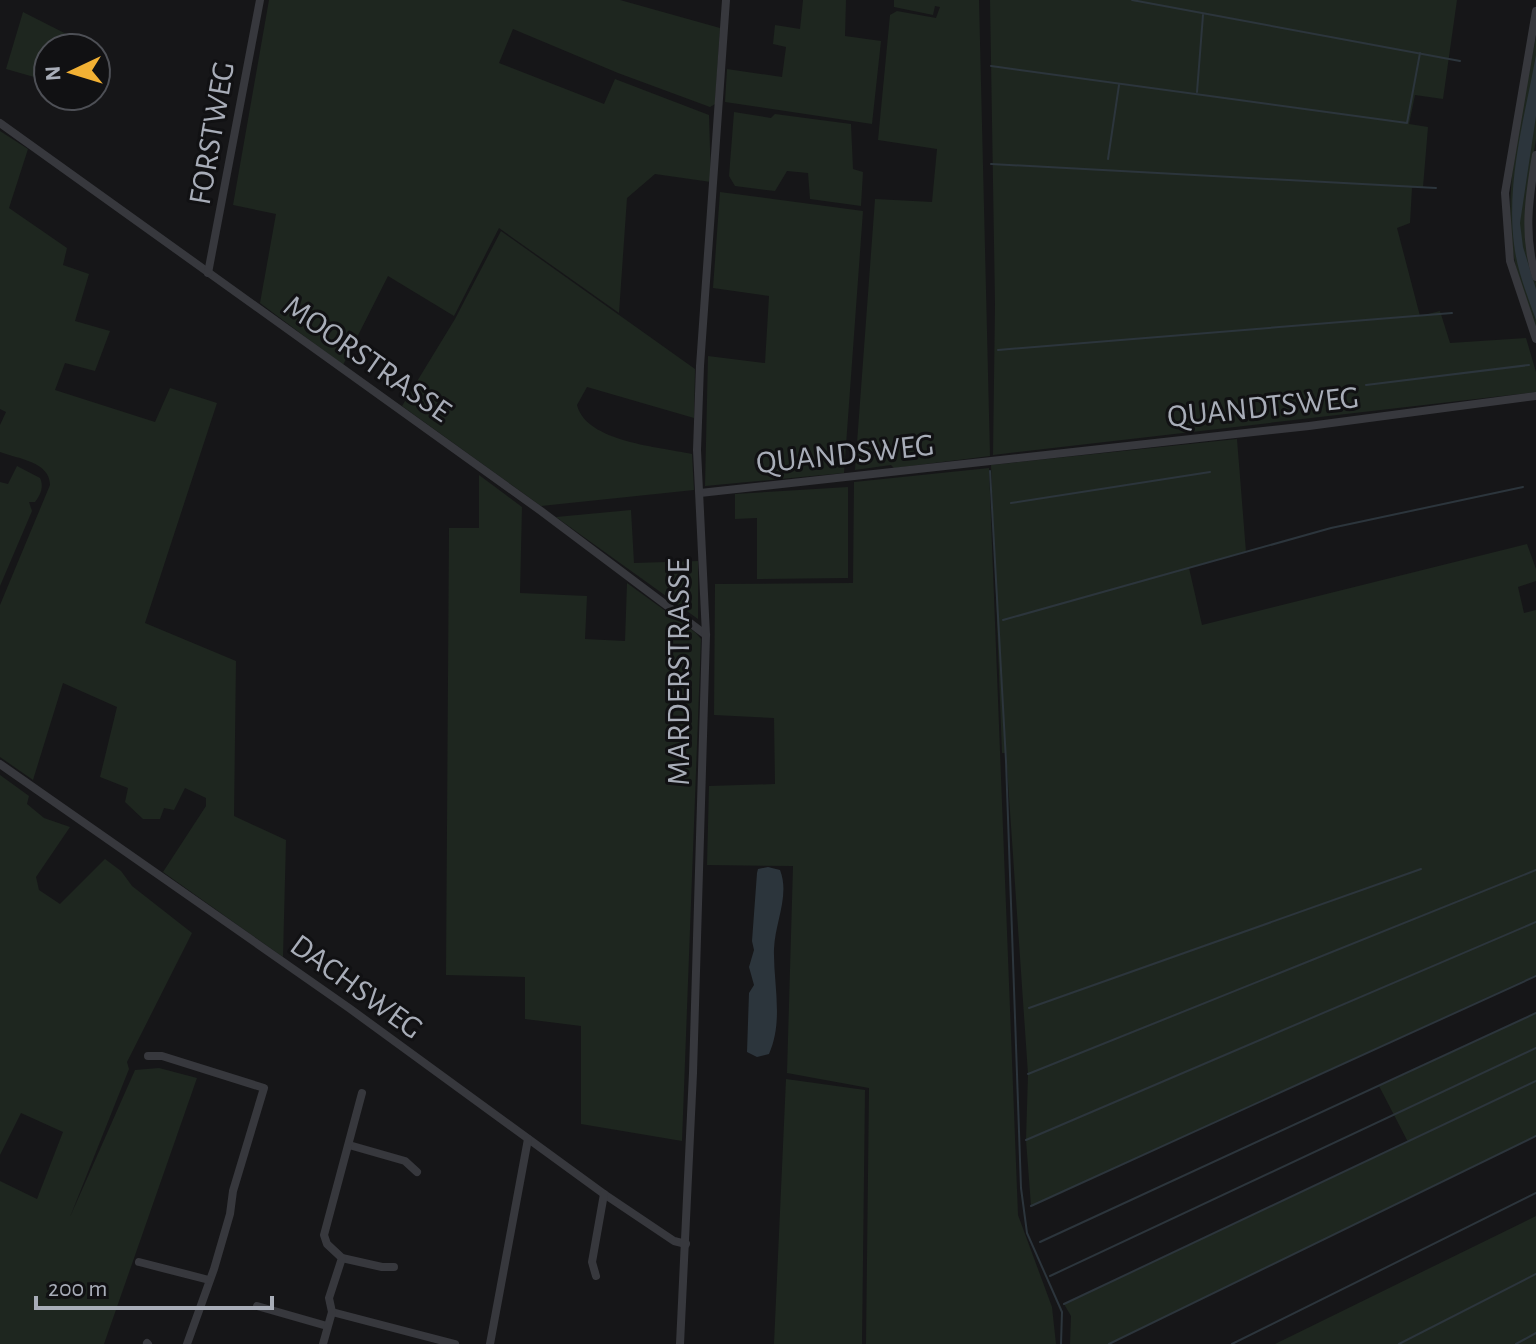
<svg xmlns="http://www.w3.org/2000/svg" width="1536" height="1344" viewBox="0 0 1536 1344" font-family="'Alegreya Sans',sans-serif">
	<rect width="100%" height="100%" fill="#161618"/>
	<g fill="#1e261f">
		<path d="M 269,0 L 620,0 L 720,28 L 715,104 L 710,107 L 618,73 L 513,29 L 499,63 L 604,104 L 615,79 L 709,115 L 711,182 L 655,174 L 627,198 L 619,313 L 499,228 L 454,316 L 388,276 L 343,365 L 260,303 L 276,214 L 233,205 Z"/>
		<path d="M 803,0 L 846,0 L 845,36 L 881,41 L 872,124 L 725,102 L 727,69 L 782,77 L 786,47 L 773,44 L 775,25 L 800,29 Z"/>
		<path d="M 894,0 L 979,0 L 990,456 L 894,468 L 891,465 L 855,470 L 875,199 L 932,202 L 937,149 L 878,140 L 890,15 L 897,11 L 936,18 L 940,7 L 935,6 L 933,15 L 894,7 Z"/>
		<path d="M 990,0 L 1457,0 L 1443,99 L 1415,95 L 1409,124 L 1428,127 L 1423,187 L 1412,188 L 1410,223 L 1397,228 L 1420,316 L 1440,311 L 1450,343 L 1526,338 L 1536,372 L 1536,392 L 993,455 L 995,304 Z"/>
		<path d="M 23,12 L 94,48 L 48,48 L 48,81 L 6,69 Z"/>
		<path d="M 1536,36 L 1536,139 L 1527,197 L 1529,262 L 1536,283 L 1536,329 C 1527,304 1517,278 1513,252 C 1503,179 1523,107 1536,36 Z"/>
		<path d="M 734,112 L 771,118 L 775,114 L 851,124 L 853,169 L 863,172 L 861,206 L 810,199 L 808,173 L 787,171 L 775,191 L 735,186 L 729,176 Z"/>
		<path d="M 0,131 L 28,149 L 9,208 L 67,248 L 63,265 L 89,274 L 75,321 L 110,331 L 95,371 L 65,363 L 55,390 L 155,422 L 170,388 L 217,403 L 145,623 L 236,661 L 234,816 L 286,840 L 283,957 L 163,872 L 206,806 L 206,798 L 185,788 L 174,810 L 164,808 L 160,819 L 143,819 L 125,802 L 128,788 L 100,777 L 117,707 L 63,683 L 33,780 L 0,757 L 0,605 L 50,485 C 50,462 19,459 0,452 L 0,425 L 6,412 L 0,409 Z"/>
		<path d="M 720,192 L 863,211 L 844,473 L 705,486 L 708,356 L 765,363 L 769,296 L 713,288 Z"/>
		<path d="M 501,231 L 695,369 L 694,418 L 587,387 L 577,405 C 586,442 660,447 692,454 L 694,490 L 541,506 L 402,406 L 455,319 Z"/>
		<path d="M 1237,439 L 1246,552 L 1189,568 L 1202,625 L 1527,544 L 1536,569 L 1536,581 L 1518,587 L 1524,613 L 1536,610 L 1536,975 L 1031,1206 L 1026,1140 L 1028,1074 L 1006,753 L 1002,753 L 991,465 Z"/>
		<path d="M 17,466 L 40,478 C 44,487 41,494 35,502 L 29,502 L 32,511 L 0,586 L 0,482 L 8,484 Z"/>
		<path d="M 989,468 L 1018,1215 L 1052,1307 L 1056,1344 L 866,1344 L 869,1088 L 787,1073 L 793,866 L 707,865 L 709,786 L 775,784 L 774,718 L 714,715 L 715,584 L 853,583 L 854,482 Z"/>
		<path d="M 479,475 L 522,507 L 520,593 L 587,596 L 585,639 L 625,641 L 627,583 L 696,633 L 701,639 L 682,1141 L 581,1124 L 581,1026 L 525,1019 L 525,977 L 446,975 L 449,528 L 479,528 Z"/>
		<path d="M 848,487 L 848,578 L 757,579 L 757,518 L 735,519 L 735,494 Z"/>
		<path d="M 631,510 L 634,563 L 698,561 L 698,619 L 556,517 Z"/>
		<path d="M 0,775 L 29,796 L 27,804 L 44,818 L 70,827 L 36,877 L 39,890 L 60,904 L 105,859 L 121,871 L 132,886 L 192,933 L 127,1062 L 129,1069 L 70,1217 L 135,1070 L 159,1068 L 197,1078 L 104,1344 L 0,1344 L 0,1181 L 37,1199 L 63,1132 L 21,1113 L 0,1155 Z"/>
		<path d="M 1536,1013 L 1536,1136 L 1109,1344 L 1070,1344 L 1071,1316 L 1064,1304 L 1408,1142 L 1379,1086 Z"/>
		<path d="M 786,1079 L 865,1090 L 862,1344 L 774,1344 Z"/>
		<path d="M 1536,1216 L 1536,1344 L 1275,1344 Z"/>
	</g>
	<g fill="#2c353c">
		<path d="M 1536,55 L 1536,116 L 1520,223 L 1523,247 L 1536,289 L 1536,320 C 1527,295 1517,270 1514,244 C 1506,181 1525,116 1536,55 Z"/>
		<path d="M 768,867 L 780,870 C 790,895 775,922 774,949 C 773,983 784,1020 769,1054 L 757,1057 L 747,1052 L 749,993 L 754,985 L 749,967 L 754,950 L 752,941 L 757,873 L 758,869 Z"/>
	</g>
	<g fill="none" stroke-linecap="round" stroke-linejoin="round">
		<g stroke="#2c353c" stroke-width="2">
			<path d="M 1132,0 L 1460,61"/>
			<path d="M 991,66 L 1407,123 L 1420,53"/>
			<path d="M 1197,92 L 1203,15"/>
			<path d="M 1108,159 L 1119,85"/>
			<path d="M 991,164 L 1436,188"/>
			<path d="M 998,350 L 1452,313"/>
			<path d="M 1366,385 L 1529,365"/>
			<path d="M 990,471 L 1006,761 L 1021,1188 L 1027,1233 L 1062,1312 L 1061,1344"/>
			<path d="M 1011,503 L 1210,472"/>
			<path d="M 1003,620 L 1331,528 L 1523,487"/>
			<path d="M 1029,1008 L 1421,869"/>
			<path d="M 1028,1074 L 1536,870"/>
			<path d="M 1026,1140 L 1536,922"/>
			<path d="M 1031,1206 L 1536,976"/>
			<path d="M 1040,1242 L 1536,1013"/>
			<path d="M 1050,1276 L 1536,1048"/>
			<path d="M 1064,1304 L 1536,1081"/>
			<path d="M 1109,1344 L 1536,1136"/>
			<path d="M 1232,1344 L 1536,1193"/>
			<path d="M 1399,1344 L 1536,1274"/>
			<path d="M 1516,1344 L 1536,1333"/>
		</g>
		<g stroke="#37383d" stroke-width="8">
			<path d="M 1536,11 L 1505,193 L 1510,261 L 1536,339"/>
			<path d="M 0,123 L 541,511 L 706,635"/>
			<path d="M 1536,155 C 1529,197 1523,235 1536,277"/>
			<path d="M 208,273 L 260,0"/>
			<path d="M 700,493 L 1309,426 L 1536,396"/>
			<path d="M 0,764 L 349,1008 L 604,1194 L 674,1241 L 686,1244"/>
			<path d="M 148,1056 L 162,1056 L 264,1088 L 233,1191 L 230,1214 L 214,1269 L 187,1344"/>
			<path d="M 349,1145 L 405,1161 L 417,1172"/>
			<path d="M 342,1258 L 382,1267 L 394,1267"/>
			<path d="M 139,1262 L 209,1280"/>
			<path d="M 596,1276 L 592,1262 L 604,1194"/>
			<path d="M 257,1306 L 327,1326"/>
			<path d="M 332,1312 L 455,1344"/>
			<path d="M 147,1343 L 148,1344"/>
			<path d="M 323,1344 L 332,1312 L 329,1298 L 342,1258 L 327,1244 L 324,1235 L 362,1093"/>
			<path d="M 490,1344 L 528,1139"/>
			<path d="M 680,1344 L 693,1073 L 706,635 L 697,450 L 700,366 L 726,0"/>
		</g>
	</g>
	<g text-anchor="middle" stroke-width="6" stroke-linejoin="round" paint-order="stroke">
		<g font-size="32" fill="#a8adb8" stroke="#111113">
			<text transform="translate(211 133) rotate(-80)" y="11">FORSTWEG</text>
			<text transform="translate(368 358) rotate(35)" y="11">MOORSTRASSE</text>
			<text transform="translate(1263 406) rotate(-6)" y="11">QUANDTSWEG</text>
			<text transform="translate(845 453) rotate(-6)" y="11">QUANDSWEG</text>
			<text transform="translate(678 672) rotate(-90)" y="11">MARDERSTRASSE</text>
			<text transform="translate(357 986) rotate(36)" y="11">DACHSWEG</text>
		</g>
	</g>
	<g transform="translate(72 72) rotate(266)"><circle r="38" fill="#111113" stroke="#4d4f55" stroke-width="2"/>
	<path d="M0-6L14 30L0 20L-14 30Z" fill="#f2b134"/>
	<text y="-12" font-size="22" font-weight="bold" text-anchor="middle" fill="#a8adb8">N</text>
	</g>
	<path d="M36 1296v12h236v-12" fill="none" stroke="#a8adb8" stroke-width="4"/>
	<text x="48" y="1296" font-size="24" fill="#a8adb8" stroke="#111113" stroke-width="6" paint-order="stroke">200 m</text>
</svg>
